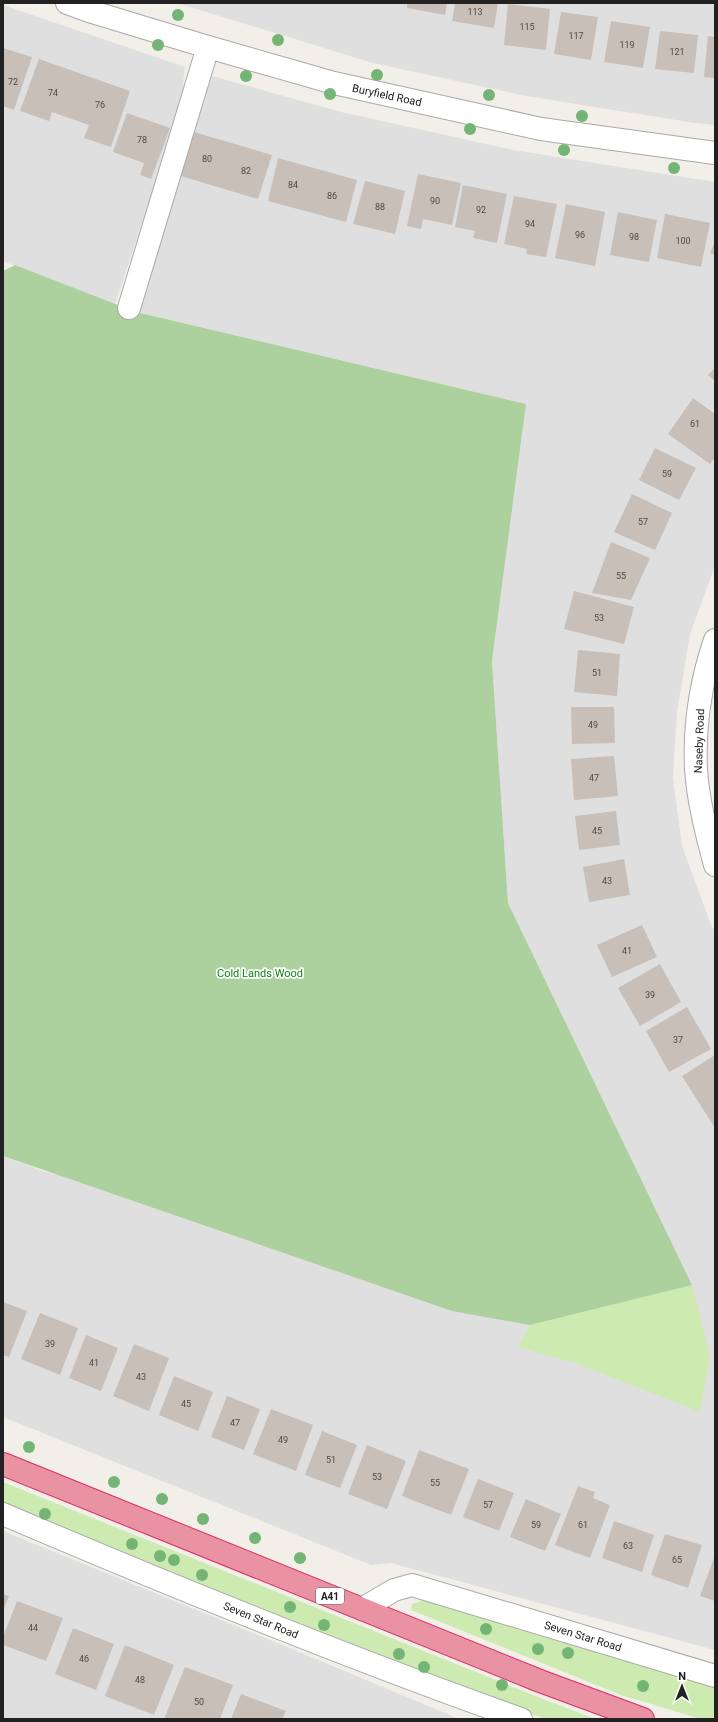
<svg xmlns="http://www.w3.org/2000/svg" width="718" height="1722" viewBox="0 0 718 1722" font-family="Roboto,sans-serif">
	<rect width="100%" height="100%" fill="#f2efe9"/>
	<g fill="#e0dfdf">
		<path d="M 177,3 L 715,3 L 715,125 L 695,123 L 526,96 L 373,63 Z"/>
		<path d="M 3,5 L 185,67 L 183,83 L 185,94 L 115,304 L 3,261 Z"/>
		<path d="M 212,76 L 341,112 L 513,150 L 715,182 L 715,566 L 690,634 L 677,712 L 673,778 L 682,846 L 710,922 L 715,932 L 715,1650 L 391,1563 L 371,1565 L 3,1417 L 3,1156 L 45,1172 L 692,1285 L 508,903 L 492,661 L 526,404 L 136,312 L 200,96 L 207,90 Z"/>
		<path d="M 3,1531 L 309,1656 L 459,1719 L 3,1719 Z"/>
	</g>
	<g fill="#cdebb0">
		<path d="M 692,1285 L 710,1356 L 700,1412 L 575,1363 L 518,1347 L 530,1325 Z"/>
		<path d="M 3,1482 L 533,1695 L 595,1719 L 546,1719 L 523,1711 L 350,1644 L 3,1504 Z"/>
		<path d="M 427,1599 L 715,1683 L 715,1719 L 701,1719 L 621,1695 L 411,1610 L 412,1604 Z"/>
	</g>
	<path fill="#add19e" d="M 15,265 L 136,312 L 526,404 L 492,661 L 508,903 L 692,1285 L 530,1325 L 452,1311 L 3,1156 L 3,271 Z"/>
	<g fill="#c7bfb8">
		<path d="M 407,3 L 447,3 L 445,15 L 407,8 Z"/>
		<path d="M 455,3 L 498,3 L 494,28 L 452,21 Z"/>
		<path d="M 508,4 L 550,9 L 546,50 L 504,45 Z"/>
		<path d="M 561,12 L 598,17 L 591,60 L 554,54 Z"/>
		<path d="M 611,21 L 650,27 L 643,68 L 604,62 Z"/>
		<path d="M 660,31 L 698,35 L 694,73 L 655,69 Z"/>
		<path d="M 708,36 L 715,37 L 715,78 L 704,77 Z"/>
		<path d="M 3,48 L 32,57 L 14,110 L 3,106 Z"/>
		<path d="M 39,59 L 130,91 L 111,147 L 84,138 L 89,125 L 52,112 L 49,121 L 20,111 Z"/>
		<path d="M 127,113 L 170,128 L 151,179 L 140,175 L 144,163 L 113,152 Z"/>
		<path d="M 194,132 L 272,155 L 258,199 L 181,176 Z"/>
		<path d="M 278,158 L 357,180 L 346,222 L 268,201 Z"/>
		<path d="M 418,174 L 461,183 L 452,225 L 423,219 L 421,229 L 407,226 Z"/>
		<path d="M 365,181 L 405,191 L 395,234 L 353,224 Z"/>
		<path d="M 463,185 L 507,194 L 497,243 L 473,238 L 475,231 L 455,227 Z"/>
		<path d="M 514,196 L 557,204 L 546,257 L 526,254 L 527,249 L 504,244 Z"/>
		<path d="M 566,204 L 605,212 L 595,266 L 555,258 Z"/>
		<path d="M 618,212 L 657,220 L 649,262 L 610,255 Z"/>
		<path d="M 665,214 L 710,223 L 701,267 L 657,258 Z"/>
		<path d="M 715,242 L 715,255 L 710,253 Z"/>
		<path d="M 715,368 L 715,381 L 708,375 Z"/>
		<path d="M 693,398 L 715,414 L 715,457 L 710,464 L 668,434 Z"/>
		<path d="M 655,448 L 696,468 L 679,500 L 639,480 Z"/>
		<path d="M 632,494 L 672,513 L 655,550 L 614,532 Z"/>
		<path d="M 611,542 L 650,558 L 631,600 L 592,593 Z"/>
		<path d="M 574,591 L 634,607 L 624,644 L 564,629 Z"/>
		<path d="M 578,650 L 620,654 L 617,696 L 574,692 Z"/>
		<path d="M 571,707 L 614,707 L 615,743 L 572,744 Z"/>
		<path d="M 614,756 L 618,796 L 574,800 L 571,759 Z"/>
		<path d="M 616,811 L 620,845 L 579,850 L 575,816 Z"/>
		<path d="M 624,859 L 630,895 L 589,902 L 583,867 Z"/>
		<path d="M 642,925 L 657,957 L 612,977 L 597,945 Z"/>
		<path d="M 660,964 L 681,1002 L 640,1026 L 618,988 Z"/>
		<path d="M 687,1007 L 711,1049 L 669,1072 L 646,1031 Z"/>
		<path d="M 715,1055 L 715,1128 L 682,1076 Z"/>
		<path d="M 3,1302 L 27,1311 L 9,1357 L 3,1355 Z"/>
		<path d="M 40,1313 L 78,1328 L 60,1375 L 21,1359 Z"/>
		<path d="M 86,1335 L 118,1348 L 101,1391 L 69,1378 Z"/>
		<path d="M 134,1344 L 169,1358 L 149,1411 L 113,1396 Z"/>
		<path d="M 174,1376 L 213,1392 L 198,1431 L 159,1415 Z"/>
		<path d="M 227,1396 L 260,1409 L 244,1450 L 211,1437 Z"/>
		<path d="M 271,1409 L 313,1425 L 296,1471 L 253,1454 Z"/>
		<path d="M 322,1431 L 357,1445 L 340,1488 L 305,1475 Z"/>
		<path d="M 367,1445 L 406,1461 L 387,1509 L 348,1494 Z"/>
		<path d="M 419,1450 L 469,1469 L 451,1515 L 402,1496 Z"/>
		<path d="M 478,1479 L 514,1493 L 499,1531 L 463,1517 Z"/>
		<path d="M 578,1486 L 595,1492 L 593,1498 L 610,1505 L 590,1558 L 555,1545 Z"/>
		<path d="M 526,1499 L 561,1514 L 545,1551 L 510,1537 Z"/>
		<path d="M 614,1521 L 654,1535 L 642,1572 L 602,1558 Z"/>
		<path d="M 665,1534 L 702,1545 L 688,1588 L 651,1575 Z"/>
		<path d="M 715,1555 L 715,1601 L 700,1596 Z"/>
		<path d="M 3,1594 L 9,1596 L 3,1611 Z"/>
		<path d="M 17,1601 L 63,1618 L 46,1661 L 3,1645 L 3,1637 Z"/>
		<path d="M 73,1628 L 114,1644 L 96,1690 L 55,1674 Z"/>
		<path d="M 125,1645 L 174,1665 L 154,1715 L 105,1696 Z"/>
		<path d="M 185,1667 L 233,1685 L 220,1719 L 164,1719 Z"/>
		<path d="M 241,1694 L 286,1711 L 282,1719 L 231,1719 Z"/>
	</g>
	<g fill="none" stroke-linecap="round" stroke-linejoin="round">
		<g stroke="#a9a9a9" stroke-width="24">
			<g id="minor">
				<path d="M 67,3 L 89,11 L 208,47 L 334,83 L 541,129 L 715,153"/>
				<path d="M 129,308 L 208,47"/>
				<path d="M 715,640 C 701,681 694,726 696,769 C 698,801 707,835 715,865"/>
				<path d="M 3,1514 C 174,1587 346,1657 521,1719"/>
				<path d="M 362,1609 L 394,1590 L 412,1585 L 715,1676"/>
			</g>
		</g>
		<g stroke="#dc2a67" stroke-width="24">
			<path id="highway" d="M 3,1464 L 540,1681 L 643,1719"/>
		</g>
		<use href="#minor" stroke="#fff" stroke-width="22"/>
		<use href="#highway" stroke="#e892a2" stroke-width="22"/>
	</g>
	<g fill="#74b475">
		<circle cx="178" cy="15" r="6"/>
		<circle cx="278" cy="40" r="6"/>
		<circle cx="158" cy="45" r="6"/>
		<circle cx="377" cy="75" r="6"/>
		<circle cx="246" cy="76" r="6"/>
		<circle cx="330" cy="94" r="6"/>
		<circle cx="489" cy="95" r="6"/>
		<circle cx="582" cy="116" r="6"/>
		<circle cx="470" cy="129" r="6"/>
		<circle cx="564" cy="150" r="6"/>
		<circle cx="674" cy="168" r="6"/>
		<circle cx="29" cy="1447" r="6"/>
		<circle cx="114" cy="1482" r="6"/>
		<circle cx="162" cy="1499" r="6"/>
		<circle cx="45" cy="1514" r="6"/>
		<circle cx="203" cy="1519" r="6"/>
		<circle cx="255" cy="1538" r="6"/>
		<circle cx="132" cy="1544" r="6"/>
		<circle cx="160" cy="1556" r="6"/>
		<circle cx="300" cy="1558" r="6"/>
		<circle cx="174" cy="1560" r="6"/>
		<circle cx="202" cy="1575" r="6"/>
		<circle cx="290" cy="1607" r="6"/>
		<circle cx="324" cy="1625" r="6"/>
		<circle cx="486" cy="1629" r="6"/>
		<circle cx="538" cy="1649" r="6"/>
		<circle cx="568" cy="1653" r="6"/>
		<circle cx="399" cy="1654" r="6"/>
		<circle cx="424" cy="1667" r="6"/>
		<circle cx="502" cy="1685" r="6"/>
		<circle cx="643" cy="1686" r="6"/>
	</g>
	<g text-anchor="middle" stroke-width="3.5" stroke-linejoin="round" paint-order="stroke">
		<g font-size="9" fill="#4b4948">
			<text x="475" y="15">113</text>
			<text x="527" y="30">115</text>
			<text x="576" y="39">117</text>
			<text x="627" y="48">119</text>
			<text x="677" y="55">121</text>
			<text x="13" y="85">72</text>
			<text x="53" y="96">74</text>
			<text x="100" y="108">76</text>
			<text x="142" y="143">78</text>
			<text x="207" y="162">80</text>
			<text x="246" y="174">82</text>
			<text x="293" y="188">84</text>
			<text x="332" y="199">86</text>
			<text x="435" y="204">90</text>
			<text x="380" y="210">88</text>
			<text x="481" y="213">92</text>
			<text x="530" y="227">94</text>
			<text x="580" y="238">96</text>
			<text x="634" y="240">98</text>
			<text x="683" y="244">100</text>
			<text x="695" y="427">61</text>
			<text x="667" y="477">59</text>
			<text x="643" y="525">57</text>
			<text x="621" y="579">55</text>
			<text x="599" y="621">53</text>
			<text x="597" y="676">51</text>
			<text x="593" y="728">49</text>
			<text x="594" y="781">47</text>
			<text x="597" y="834">45</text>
			<text x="607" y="884">43</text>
			<text x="627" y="954">41</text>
			<text x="650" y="998">39</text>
			<text x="678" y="1043">37</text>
			<text x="50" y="1347">39</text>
			<text x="94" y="1366">41</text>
			<text x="141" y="1380">43</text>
			<text x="186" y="1407">45</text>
			<text x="235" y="1426">47</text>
			<text x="283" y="1443">49</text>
			<text x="331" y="1463">51</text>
			<text x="377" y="1480">53</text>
			<text x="435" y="1486">55</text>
			<text x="488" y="1508">57</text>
			<text x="536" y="1528">59</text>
			<text x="583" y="1528">61</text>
			<text x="628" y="1549">63</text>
			<text x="677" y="1563">65</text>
			<text x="33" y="1631">44</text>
			<text x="84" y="1662">46</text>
			<text x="140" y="1683">48</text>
			<text x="199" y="1705">50</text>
		</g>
		<rect fill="#fff" stroke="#646464" stroke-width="1" x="316" y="1588" width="28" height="16" rx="3"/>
		<g font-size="10" font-weight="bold" fill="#222">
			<text x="330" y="1600">A41</text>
		</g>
		<g font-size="11" fill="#222" stroke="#fff">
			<text transform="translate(387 95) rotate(12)" y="4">Buryfield Road</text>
			<text transform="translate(699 741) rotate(-88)" y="4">Naseby Road</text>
			<text transform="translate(261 1620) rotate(22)" y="4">Seven Star Road</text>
			<text transform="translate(583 1636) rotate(17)" y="4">Seven Star Road</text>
		</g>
		<g font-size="11" fill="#0c8416" stroke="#fff">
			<text x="260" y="977">Cold Lands Wood</text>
		</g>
	</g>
	<rect width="718" height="1722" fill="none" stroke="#222222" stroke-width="8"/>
	<g transform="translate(682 1686)" stroke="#ffffff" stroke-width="3" paint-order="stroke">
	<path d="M0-3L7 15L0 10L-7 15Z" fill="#222222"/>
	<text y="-6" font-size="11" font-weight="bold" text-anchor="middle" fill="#222222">N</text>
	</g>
</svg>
